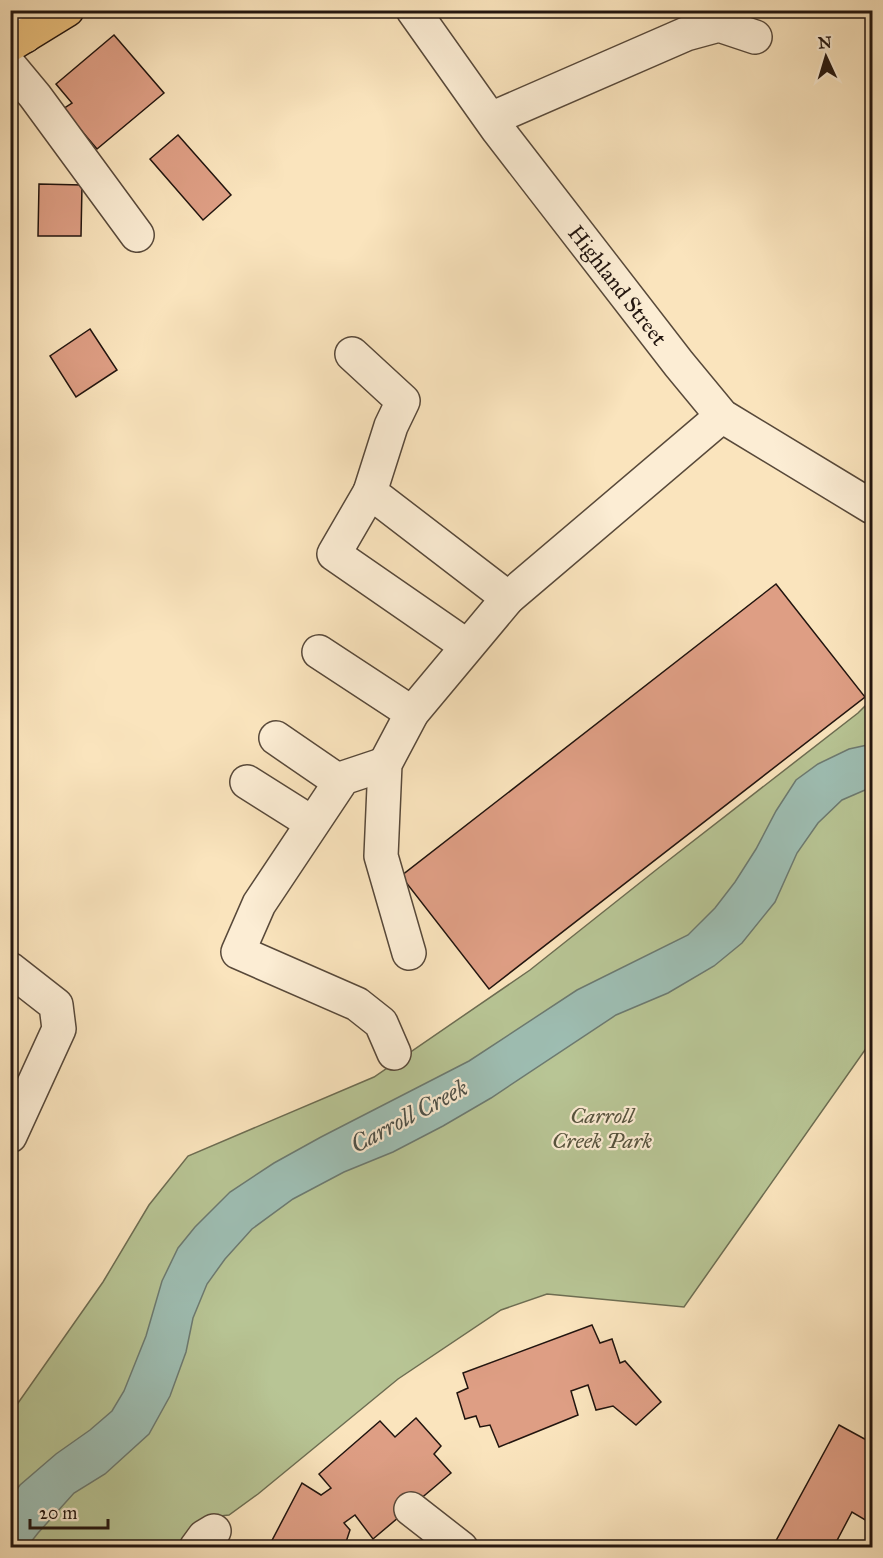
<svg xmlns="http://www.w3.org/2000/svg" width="883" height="1558" viewBox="0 0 883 1558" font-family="'IM FELL Great Primer',serif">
	<rect width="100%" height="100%" fill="#fae4bd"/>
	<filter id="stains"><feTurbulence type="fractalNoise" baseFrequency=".00333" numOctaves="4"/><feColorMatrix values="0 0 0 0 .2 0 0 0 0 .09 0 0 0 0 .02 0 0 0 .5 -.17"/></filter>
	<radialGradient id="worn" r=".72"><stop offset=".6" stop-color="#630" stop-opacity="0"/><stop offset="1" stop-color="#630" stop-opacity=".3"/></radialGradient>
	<path fill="#b8c595" stroke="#6d6d52" stroke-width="1.5" d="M 872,699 L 872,1040 L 684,1307 L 547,1294 L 501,1310 L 398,1379 L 258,1494 L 229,1515 L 211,1517 L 196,1526 L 178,1547 L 11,1548 L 11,1413 L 103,1282 L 149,1205 L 188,1156 L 374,1077 L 530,970 L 656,870 L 858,713 Z"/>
	<path fill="#9ebeb3" stroke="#6c7a71" stroke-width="1.5" d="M 872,744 L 872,787 L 842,800 L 818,823 L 797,853 L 775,902 L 742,943 L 714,966 L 668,993 L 616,1015 L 491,1098 L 443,1126 L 393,1152 L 344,1172 L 293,1199 L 252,1229 L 225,1259 L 207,1284 L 193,1318 L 186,1352 L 170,1396 L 149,1434 L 105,1474 L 74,1493 L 38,1533 L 27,1547 L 11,1547 L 11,1497 L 20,1485 L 56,1454 L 90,1430 L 112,1411 L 124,1391 L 146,1336 L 162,1281 L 178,1248 L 195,1227 L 230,1192 L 274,1163 L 321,1137 L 469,1061 L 577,990 L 688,935 L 715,908 L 735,882 L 756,849 L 776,811 L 796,780 L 818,764 L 849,749 Z"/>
	<g fill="#de9e84" stroke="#22150f" stroke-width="1.5">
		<path d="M 114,35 L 164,93 L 97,149 L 63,109 L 72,103 L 56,84 Z"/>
		<path d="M 178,135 L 231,195 L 203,220 L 150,159 Z"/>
		<path d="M 39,184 L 82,185 L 81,236 L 38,236 Z"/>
		<path d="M 90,329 L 117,370 L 76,397 L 50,356 Z"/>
		<path d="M 776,584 L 865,697 L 489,989 L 401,876 Z"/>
		<path d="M 592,1325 L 600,1343 L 612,1339 L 620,1363 L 625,1361 L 661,1402 L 636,1425 L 613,1406 L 596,1410 L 588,1385 L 571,1391 L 578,1415 L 499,1447 L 490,1425 L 480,1427 L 476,1416 L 465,1419 L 457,1393 L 468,1388 L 463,1373 Z"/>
		<path d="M 416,1418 L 441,1446 L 434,1454 L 451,1473 L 373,1539 L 355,1515 L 344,1523 L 350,1530 L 346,1542 L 359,1548 L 268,1548 L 302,1483 L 321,1495 L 331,1488 L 319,1474 L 380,1421 L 395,1437 Z"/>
		<path d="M 839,1425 L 872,1443 L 872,1524 L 852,1512 L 833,1548 L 772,1548 Z"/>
	</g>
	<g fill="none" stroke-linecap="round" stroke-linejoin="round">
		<g stroke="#58493a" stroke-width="36">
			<g id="minor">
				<path d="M 413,10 L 498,130 L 679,364 L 722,416 L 872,507"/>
				<path d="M 25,36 L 25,10"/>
				<path d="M 10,66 L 35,96 L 137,235"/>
				<path d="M 491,119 L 686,34 L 719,25 L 755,37"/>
				<path d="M 352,354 L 403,401 L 391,426 L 370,492 L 508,598"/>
				<path d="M 370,492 L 334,554 L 467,646"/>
				<path d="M 319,652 L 412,713"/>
				<path d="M 276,738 L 340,782"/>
				<path d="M 385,764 L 343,778 L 259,904 L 238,952 L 357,1004 L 381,1023 L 394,1053"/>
				<path d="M 247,782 L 312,823"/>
				<path d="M 409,953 L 381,856 L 385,764 L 412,713 L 508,598 L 722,416"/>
				<path d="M 10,969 L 56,1005 L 59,1029 L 10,1136"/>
				<path d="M 411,1509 L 461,1548"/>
				<path d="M 196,1548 L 204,1537 L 214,1531"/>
			</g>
		</g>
		<g stroke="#22150f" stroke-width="36">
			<path id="major" d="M 10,45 L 67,10"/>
		</g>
		<use href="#minor" stroke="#fcedd4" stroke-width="33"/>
		<use href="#major" stroke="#edc27e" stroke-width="33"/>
	</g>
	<g text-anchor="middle" stroke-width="4.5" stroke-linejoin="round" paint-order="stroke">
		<g font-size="22" fill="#22150f" stroke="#fcedd4">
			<text transform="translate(618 285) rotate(52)" y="8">Highland Street</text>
		</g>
		<g font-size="22" font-style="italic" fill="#56533e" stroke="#fcedd4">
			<text x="602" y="1123">Carroll<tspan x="602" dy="25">Creek Park</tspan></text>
		</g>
		<g font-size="24" font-style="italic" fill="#4d5048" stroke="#fcedd4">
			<text transform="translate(409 1116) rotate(-28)" y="8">Carroll Creek</text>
		</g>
	</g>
	<rect width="883" height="1558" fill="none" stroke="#fae4bd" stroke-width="36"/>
	<rect x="12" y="12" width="859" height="1534" fill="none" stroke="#22150f" stroke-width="3"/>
	<rect x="18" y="18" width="847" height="1522" fill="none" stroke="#22150f" stroke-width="1.5"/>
	<g transform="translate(826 57) rotate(356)" stroke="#fcedd4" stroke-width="4.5" paint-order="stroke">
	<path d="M0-4.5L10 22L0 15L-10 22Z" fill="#22150f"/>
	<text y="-9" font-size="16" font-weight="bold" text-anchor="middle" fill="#22150f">N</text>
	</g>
	<path d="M30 1519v9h78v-9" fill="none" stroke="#22150f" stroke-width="3"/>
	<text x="39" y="1519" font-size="18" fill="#22150f" stroke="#fcedd4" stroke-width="4.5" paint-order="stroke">20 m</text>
	<rect width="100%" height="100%" filter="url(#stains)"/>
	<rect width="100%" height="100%" fill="url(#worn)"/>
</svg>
